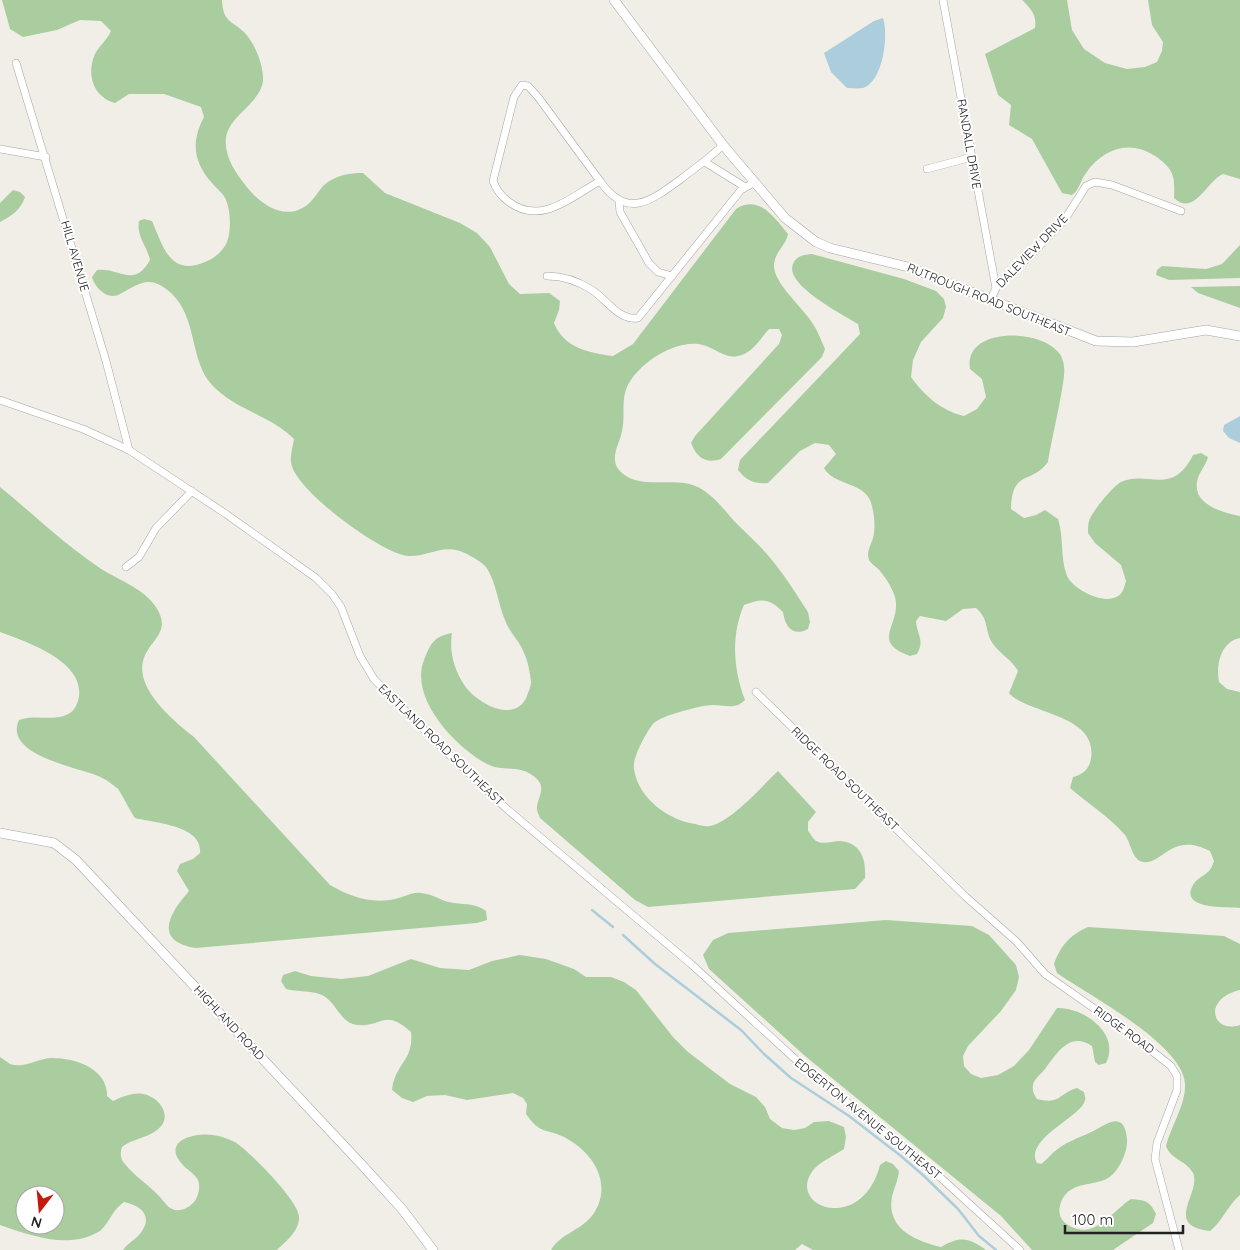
<svg xmlns="http://www.w3.org/2000/svg" width="1240" height="1250" viewBox="0 0 1240 1250" font-family="Quicksand,sans-serif">
	<rect width="100%" height="100%" fill="#f1eee8"/>
	<g fill="#aacda0" fill-rule="evenodd">
		<path d="M 2,0 L 222,0 C 223,22 231,20 244,32 C 255,43 264,66 263,81 C 260,104 229,115 226,138 C 224,156 235,172 246,186 C 260,204 285,222 307,205 C 314,200 318,191 324,185 C 336,175 349,173 363,173 L 385,193 L 460,223 L 477,233 L 490,247 L 509,284 L 520,294 L 549,293 L 560,301 L 559,310 L 554,323 C 564,348 589,353 613,356 L 633,344 L 736,209 C 759,194 775,218 788,234 C 786,246 774,252 774,266 C 774,283 802,307 811,321 C 817,329 821,340 825,349 L 822,357 L 721,459 C 706,464 697,458 691,443 L 695,436 L 779,344 L 782,335 L 779,329 L 769,329 C 760,339 752,354 738,356 C 725,359 715,348 703,345 C 676,337 631,367 625,393 C 622,405 625,418 622,431 C 620,443 609,458 619,470 C 638,492 674,475 698,487 C 713,495 723,508 734,521 C 745,532 756,542 766,553 C 782,571 795,592 808,612 L 810,622 L 808,629 C 793,637 785,627 783,612 C 769,598 762,598 744,605 C 731,635 733,669 745,700 C 735,710 726,705 713,705 C 702,705 659,716 653,724 C 646,733 632,758 634,769 C 638,798 668,820 695,824 C 699,825 706,827 710,826 C 732,821 761,787 778,771 L 816,812 L 808,822 L 808,831 C 811,834 813,839 816,841 C 824,845 832,841 840,841 C 862,843 866,860 865,878 L 855,889 L 648,907 L 635,900 L 540,818 C 539,815 536,810 537,807 C 538,797 546,788 537,779 C 520,763 505,773 487,764 C 455,747 409,698 424,660 C 431,643 433,637 452,633 C 449,651 454,670 465,686 C 477,703 515,725 527,696 C 528,692 531,687 531,682 C 530,673 528,661 524,653 C 520,641 509,632 505,620 C 498,604 496,581 486,567 C 482,562 472,557 467,554 C 443,542 431,557 408,556 C 382,554 293,489 291,462 C 290,455 293,446 294,439 C 270,415 235,410 212,385 C 189,360 198,318 171,293 C 150,274 140,283 120,294 C 108,301 95,288 92,277 L 97,270 C 119,267 134,289 150,260 C 147,246 136,236 139,221 L 144,219 L 152,221 C 163,246 170,277 205,262 C 214,259 223,251 227,242 C 231,231 231,212 226,200 C 224,194 216,188 212,183 C 193,162 191,141 204,117 L 201,107 L 164,94 L 129,94 L 115,103 C 93,97 86,74 95,54 C 99,46 107,40 111,31 L 101,21 L 80,20 L 57,30 L 23,37 L 10,29 Z"/>
		<path d="M 1022,0 L 1067,0 L 1072,30 L 1084,49 L 1105,63 L 1127,69 L 1145,67 L 1157,62 L 1162,51 L 1163,42 L 1152,25 L 1148,0 L 1240,0 L 1240,179 L 1223,174 C 1207,181 1194,217 1174,198 C 1175,176 1174,169 1155,156 C 1129,139 1103,149 1086,173 C 1080,181 1080,189 1072,195 L 1062,193 L 1032,139 L 1009,125 L 1011,105 L 998,95 L 985,54 L 1035,28 C 1037,15 1031,9 1022,0 Z"/>
		<path d="M 13,190 L 20,192 L 25,197 C 21,210 11,216 0,222 L 0,203 Z"/>
		<path d="M 1240,245 L 1240,278 L 1169,280 L 1156,275 L 1157,270 L 1162,266 L 1206,269 L 1222,264 Z"/>
		<path d="M 812,254 L 904,279 L 936,291 L 944,299 L 946,307 L 943,318 L 921,342 L 913,360 L 911,377 C 925,396 940,410 964,416 L 977,409 L 986,397 L 982,379 L 970,369 C 963,327 1041,328 1059,353 C 1062,356 1064,364 1064,367 C 1067,376 1050,446 1048,462 C 1031,485 1012,469 1011,509 L 1024,518 L 1036,515 L 1045,510 L 1058,519 C 1064,537 1060,558 1067,576 C 1074,591 1111,609 1122,592 C 1124,589 1125,584 1126,581 L 1121,565 L 1095,543 L 1088,533 C 1088,529 1088,524 1089,521 C 1091,513 1113,486 1121,482 C 1148,470 1172,497 1193,455 L 1201,453 L 1208,457 C 1206,466 1198,473 1197,482 C 1193,505 1224,513 1240,516 L 1240,638 C 1220,642 1216,666 1219,682 L 1227,689 L 1240,692 L 1240,908 C 1228,907 1181,910 1192,887 C 1195,879 1203,877 1209,871 C 1211,869 1213,864 1214,861 L 1210,851 C 1172,831 1162,865 1143,862 C 1132,860 1131,843 1125,835 C 1110,817 1087,803 1070,788 L 1073,777 C 1081,775 1087,771 1090,763 C 1103,714 1028,715 1009,693 L 1018,671 C 1012,660 1001,655 993,644 C 984,631 990,620 976,608 L 963,609 L 946,621 L 920,616 L 916,621 C 917,635 925,640 917,654 L 910,656 C 867,641 905,623 894,594 C 891,586 885,577 880,571 C 877,567 871,564 869,560 C 866,552 871,545 873,538 C 876,527 874,510 870,500 C 862,482 833,485 824,468 L 836,454 L 829,445 L 815,443 L 800,451 L 768,483 C 754,484 747,481 738,470 L 740,460 L 860,334 L 858,324 C 844,315 784,285 793,264 C 797,255 804,255 812,254 Z"/>
		<path d="M 1240,286 L 1240,308 L 1198,293 L 1191,287 Z"/>
		<path d="M 0,487 C 32,513 63,543 97,566 C 115,579 143,587 156,607 C 172,632 151,639 144,658 C 133,688 174,721 194,737 L 330,885 C 351,897 371,904 395,899 C 405,897 411,892 421,893 C 433,894 443,902 454,903 C 467,905 475,903 486,911 L 487,920 L 477,923 L 196,948 C 153,941 169,914 189,891 L 177,871 L 180,864 L 193,859 L 200,853 C 203,825 154,823 135,818 C 130,811 120,790 117,788 C 112,784 104,778 98,776 C 77,767 3,755 19,720 C 36,714 54,722 68,714 C 75,711 78,703 79,696 C 84,661 25,641 0,632 Z"/>
		<path d="M 886,920 L 972,926 L 989,935 L 1016,965 L 1019,977 L 1016,990 L 1001,1011 L 968,1046 L 963,1056 L 964,1066 L 971,1074 L 981,1078 L 998,1075 L 1014,1066 L 1029,1050 L 1057,1008 C 1083,1007 1121,1033 1106,1063 L 1099,1065 L 1095,1062 L 1092,1046 C 1069,1031 1057,1054 1045,1069 C 1041,1074 1034,1079 1033,1085 C 1032,1091 1034,1094 1037,1099 C 1061,1105 1059,1093 1077,1088 L 1084,1092 C 1084,1094 1086,1097 1085,1100 C 1083,1116 1023,1139 1037,1163 L 1041,1164 C 1047,1160 1050,1155 1055,1151 C 1064,1143 1078,1138 1089,1133 C 1104,1127 1124,1107 1127,1139 C 1128,1150 1121,1166 1113,1174 C 1101,1187 1079,1180 1066,1194 C 1061,1199 1058,1209 1060,1215 C 1061,1220 1066,1224 1070,1226 C 1095,1240 1112,1211 1131,1199 C 1145,1200 1150,1201 1156,1214 L 1153,1223 L 1113,1250 L 1032,1250 L 1001,1216 L 805,1056 L 709,969 L 703,955 L 713,940 L 728,933 Z"/>
		<path d="M 1088,927 L 1224,936 L 1240,944 L 1240,990 C 1202,999 1212,1034 1240,1025 L 1240,1195 C 1228,1205 1221,1223 1210,1231 C 1162,1226 1202,1192 1193,1173 C 1186,1160 1171,1160 1166,1146 C 1171,1126 1186,1104 1185,1084 C 1183,1044 1088,995 1057,973 L 1054,964 C 1061,945 1070,935 1088,927 Z"/>
		<path d="M 520,955 L 546,959 L 574,969 L 586,977 L 611,977 L 624,982 L 636,990 L 673,1037 L 688,1052 L 730,1084 L 756,1097 L 765,1107 L 770,1119 L 782,1128 L 794,1130 L 805,1128 L 814,1122 L 829,1121 L 844,1127 L 846,1137 L 844,1149 C 835,1155 822,1161 815,1168 C 782,1205 861,1237 880,1165 L 886,1161 L 893,1164 L 899,1171 C 898,1181 894,1188 892,1197 C 886,1229 916,1241 941,1247 C 959,1236 969,1237 986,1250 L 813,1250 L 802,1244 L 795,1250 L 551,1250 C 561,1233 583,1230 594,1213 C 613,1183 593,1152 564,1137 C 545,1128 541,1135 526,1114 L 527,1104 L 523,1098 L 513,1093 L 467,1100 L 445,1095 L 427,1096 L 413,1102 L 402,1098 L 392,1090 C 395,1063 414,1061 411,1032 C 384,1008 383,1027 358,1025 C 341,1024 337,1004 324,996 C 313,990 298,992 286,989 L 281,981 L 283,975 L 295,971 L 311,976 L 341,979 L 368,976 L 411,959 L 440,968 L 469,970 L 492,961 Z"/>
		<path d="M 0,1057 C 3,1059 7,1062 10,1064 C 24,1069 38,1058 52,1058 C 76,1058 108,1069 107,1096 L 113,1101 C 122,1097 133,1092 143,1094 C 160,1097 174,1117 157,1130 C 147,1138 132,1139 122,1147 C 120,1153 120,1159 125,1164 C 134,1176 148,1184 158,1195 C 164,1201 167,1208 175,1210 C 181,1211 188,1208 192,1204 C 198,1199 201,1187 198,1180 C 194,1173 186,1169 182,1164 C 161,1140 196,1132 213,1135 C 220,1136 229,1139 235,1142 C 250,1152 297,1199 299,1216 C 300,1231 286,1241 277,1250 L 123,1250 C 127,1244 133,1241 138,1236 C 154,1219 144,1206 124,1202 C 111,1211 111,1221 100,1231 C 69,1250 32,1236 0,1225 ZM 25,1195 L 55,1195 L 55,1225 L 25,1225 Z"/>
	</g>
	<g fill="#accddb">
		<path d="M 883,18 C 889,35 883,82 863,88 C 858,89 852,88 847,88 L 831,72 L 824,53 L 874,21 Z"/>
		<path d="M 1240,416 L 1240,443 L 1229,438 L 1223,431 L 1224,425 Z"/>
	</g>
	<g fill="none" stroke-linecap="round" stroke-linejoin="round">
		<g stroke="#accddb" stroke-width="2.5">
			<path d="M 592,910 L 613,927"/>
			<path d="M 623,935 L 655,964 L 741,1030 L 764,1054 L 791,1078 L 849,1116 L 901,1156 L 924,1176 L 958,1209 L 979,1236 L 996,1250"/>
		</g>
		<g stroke="#a5a5a5" stroke-width="8">
			<g id="minor">
				<path d="M 943,0 L 996,288"/>
				<path d="M 16,63 L 106,361 L 129,450"/>
				<path d="M 522,85 L 528,86 L 538,97 L 600,181 C 571,197 541,226 509,202 C 502,197 496,189 493,181 L 514,97 Z"/>
				<path d="M 0,149 L 46,157"/>
				<path d="M 705,162 L 745,187"/>
				<path d="M 927,169 L 972,157"/>
				<path d="M 600,181 C 627,220 651,201 681,179 C 695,168 710,158 723,145"/>
				<path d="M 619,201 L 620,212 L 649,263 L 658,272 L 672,276"/>
				<path d="M 547,276 C 563,276 578,281 592,290 C 606,299 619,321 638,318 L 741,190 L 755,182"/>
				<path d="M 990,301 L 998,284 L 1029,257 L 1065,219 L 1086,186 L 1095,182 L 1112,185 L 1181,211"/>
				<path d="M 0,400 L 83,429 L 129,450 L 226,514 L 316,578 L 332,594 L 341,607 L 360,656 L 374,679 L 441,747 L 508,810 L 691,964 L 806,1069 L 941,1178 L 1020,1250"/>
				<path d="M 126,567 L 139,557 L 156,528 L 192,491"/>
				<path d="M 756,692 L 966,897 L 1017,942 L 1045,974 L 1129,1033 L 1171,1066 L 1177,1076 L 1177,1090 L 1157,1143 L 1155,1159 L 1179,1250"/>
			</g>
		</g>
		<g stroke="#a5a5a5" stroke-width="10">
			<g id="tertiary">
				<path d="M 614,0 L 723,145 L 785,218 L 816,242 L 830,248 L 908,267 L 1096,341 L 1133,342 L 1206,330 L 1240,336"/>
				<path d="M 0,833 L 54,843 L 76,860 L 363,1166 L 402,1209 L 433,1250"/>
			</g>
		</g>
		<use href="#minor" stroke="#fff" stroke-width="7"/>
		<use href="#tertiary" stroke="#fff" stroke-width="9"/>
	</g>
	<g text-anchor="middle" stroke-width="4" stroke-linejoin="round" paint-order="stroke">
		<g font-size="12" fill="#212121" stroke="#fff">
			<text transform="translate(969 144) rotate(80)" y="4">RANDALL DRIVE</text>
			<text transform="translate(1032 251) rotate(-46)" y="4">DALEVIEW DRIVE</text>
			<text transform="translate(75 256) rotate(74)" y="4">HILL AVENUE</text>
			<text transform="translate(989 300) rotate(22)" y="4">RUTROUGH ROAD SOUTHEAST</text>
			<text transform="translate(441 745) rotate(44)" y="4">EASTLAND ROAD SOUTHEAST</text>
			<text transform="translate(845 779) rotate(44)" y="4">RIDGE ROAD SOUTHEAST</text>
			<text transform="translate(229 1023) rotate(47)" y="4">HIGHLAND ROAD</text>
			<text transform="translate(1124 1030) rotate(36)" y="4">RIDGE ROAD</text>
			<text transform="translate(868 1119) rotate(39)" y="4">EDGERTON AVENUE SOUTHEAST</text>
		</g>
	</g>
	<g transform="translate(40 1210) rotate(196)"><circle r="24" fill="#ffffff" stroke="#a6a6a6"/>
	<path d="M0-4L9 19L0 12L-9 19Z" fill="#c5190d"/>
	<text y="-8" font-size="14" font-weight="bold" text-anchor="middle" fill="#212121">N</text>
	</g>
	<path d="M1065 1225v8h118v-8" fill="none" stroke="#212121" stroke-width="2.5"/>
	<text x="1072" y="1225" font-size="15" fill="#212121" stroke="#ffffff" stroke-width="4" paint-order="stroke">100 m</text>
</svg>
